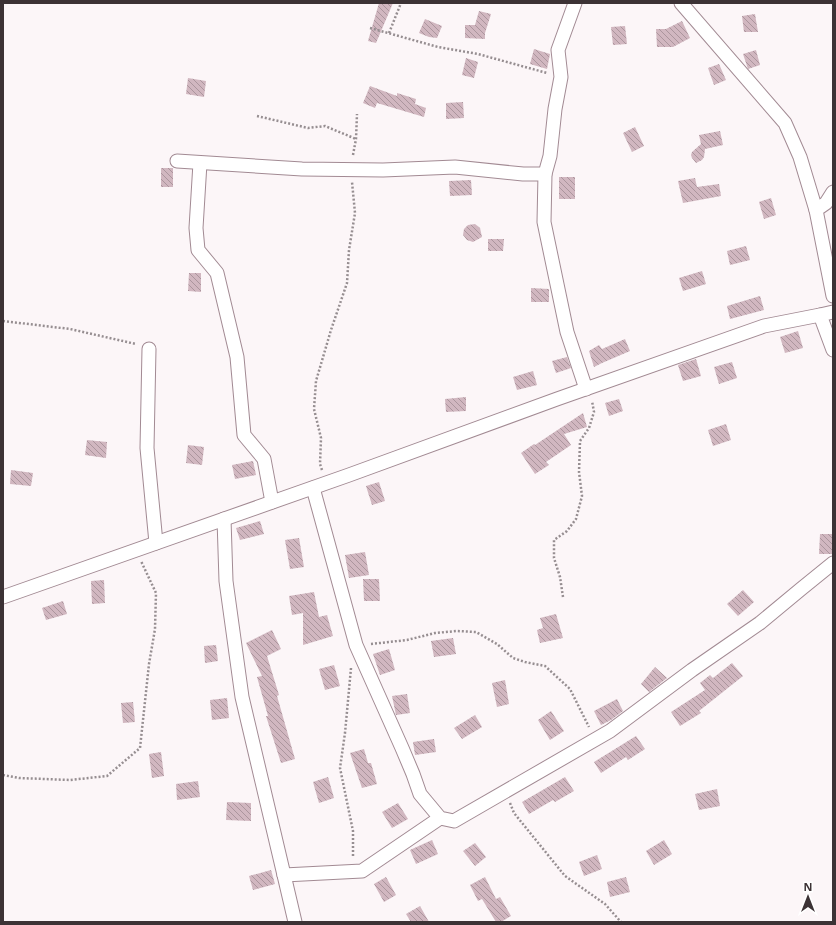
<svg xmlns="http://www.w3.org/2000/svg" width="836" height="925" viewBox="0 0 836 925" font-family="'Noto Sans',sans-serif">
	<defs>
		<pattern id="building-back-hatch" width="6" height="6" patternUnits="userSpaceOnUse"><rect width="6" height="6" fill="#d1b7c0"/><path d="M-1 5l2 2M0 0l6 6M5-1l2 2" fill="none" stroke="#ab959d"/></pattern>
	</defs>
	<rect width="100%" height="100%" fill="#fcf6f8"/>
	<g fill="url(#building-back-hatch)">
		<path d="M 379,3 L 393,3 L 376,43 L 368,41 Z"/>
		<path d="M 479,11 L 491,14 L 485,33 L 485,39 L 465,38 L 465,25 L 475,25 Z"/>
		<path d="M 755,14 L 758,32 L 744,32 L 742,16 Z"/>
		<path d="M 425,19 L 442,26 L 437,38 L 429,37 L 419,33 Z"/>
		<path d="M 682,21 L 690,38 L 673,47 L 657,47 L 656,29 L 666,29 Z"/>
		<path d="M 625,26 L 627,44 L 613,45 L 611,27 Z"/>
		<path d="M 534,49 L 550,54 L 547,69 L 530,64 Z"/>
		<path d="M 756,50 L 760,65 L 748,69 L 743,54 Z"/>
		<path d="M 466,58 L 478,62 L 474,78 L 462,75 Z"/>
		<path d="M 719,64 L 726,80 L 714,85 L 708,68 Z"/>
		<path d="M 188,78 L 206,81 L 204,97 L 186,94 Z"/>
		<path d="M 370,86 L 397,96 L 397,93 L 416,99 L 415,104 L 426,108 L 424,117 L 377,103 L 375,108 L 363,103 Z"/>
		<path d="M 463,102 L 464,118 L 446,119 L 446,103 Z"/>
		<path d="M 635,127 L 644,146 L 632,152 L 623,133 Z"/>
		<path d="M 720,131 L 723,145 L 705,149 L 704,157 L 702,160 L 696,163 L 692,158 L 691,155 L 692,152 L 701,144 L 699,135 Z"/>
		<rect x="161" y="168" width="12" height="19"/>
		<rect x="559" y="177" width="16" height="22"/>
		<path d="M 695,178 L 697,187 L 719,184 L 721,196 L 683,203 L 678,181 Z"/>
		<path d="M 471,180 L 472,195 L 450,196 L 449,181 Z"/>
		<path d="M 771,198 L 776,215 L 764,219 L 759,202 Z"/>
		<path d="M 475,224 L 480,228 L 482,237 L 473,242 L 467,240 L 463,235 L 464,229 L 468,225 Z"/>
		<path d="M 488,239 L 504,239 L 503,251 L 488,251 Z"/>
		<path d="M 746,246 L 750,260 L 730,265 L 727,251 Z"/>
		<path d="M 702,271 L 706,284 L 683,291 L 679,278 Z"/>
		<path d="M 189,273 L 201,273 L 201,292 L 188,291 Z"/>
		<path d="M 531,288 L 549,289 L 549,302 L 531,302 Z"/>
		<path d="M 760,296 L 764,310 L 730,319 L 727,306 Z"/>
		<path d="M 798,331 L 803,348 L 785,353 L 780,337 Z"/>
		<path d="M 625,339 L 630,351 L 602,363 L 594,367 L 589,351 L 599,345 L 602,349 Z"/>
		<path d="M 567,357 L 571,368 L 556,373 L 552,361 Z"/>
		<path d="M 696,359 L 701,376 L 683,381 L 678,365 Z"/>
		<path d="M 732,362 L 737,378 L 719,384 L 714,367 Z"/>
		<path d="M 533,371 L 537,385 L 517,390 L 513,377 Z"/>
		<path d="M 466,397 L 466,411 L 446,412 L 445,399 Z"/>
		<path d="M 619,399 L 623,411 L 609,416 L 605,403 Z"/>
		<path d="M 583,413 L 587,427 L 564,434 L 571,445 L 546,462 L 549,465 L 535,474 L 521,453 L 534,444 L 535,445 Z"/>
		<path d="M 726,424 L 731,440 L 713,446 L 708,430 Z"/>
		<path d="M 87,440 L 107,442 L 106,458 L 85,455 Z"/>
		<path d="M 188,445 L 204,447 L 202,465 L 186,463 Z"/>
		<path d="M 253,461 L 256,475 L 235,479 L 232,465 Z"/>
		<path d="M 11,470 L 33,473 L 31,486 L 10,484 Z"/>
		<path d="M 379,482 L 385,501 L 372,505 L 366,486 Z"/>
		<path d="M 260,521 L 264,534 L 240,540 L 236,528 Z"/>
		<path d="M 820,534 L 833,534 L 833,554 L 819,554 Z"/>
		<path d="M 299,538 L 304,567 L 290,569 L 285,540 Z"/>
		<path d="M 365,552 L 369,575 L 349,578 L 345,555 Z"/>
		<path d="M 363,579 L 379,579 L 380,601 L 364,601 Z"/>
		<path d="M 104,580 L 105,603 L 92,604 L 91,581 Z"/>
		<path d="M 743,590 L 754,602 L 738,616 L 727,604 Z"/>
		<path d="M 314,592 L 319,617 L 327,615 L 333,636 L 303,645 L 303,613 L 292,615 L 289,596 Z"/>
		<path d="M 63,601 L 67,614 L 46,620 L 42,608 Z"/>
		<path d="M 556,614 L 563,638 L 540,643 L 537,630 L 543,628 L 540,618 Z"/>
		<path d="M 272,630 L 281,649 L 267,656 L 279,695 L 277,696 L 295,759 L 281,763 L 266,716 L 268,716 L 257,677 L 262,676 L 246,643 Z"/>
		<path d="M 453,638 L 456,654 L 434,657 L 431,641 Z"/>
		<path d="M 216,645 L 218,661 L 205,663 L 204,646 Z"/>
		<path d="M 389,649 L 395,670 L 380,675 L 373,654 Z"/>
		<path d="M 732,663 L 743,676 L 699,711 L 701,713 L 680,726 L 671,712 L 705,690 L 700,683 L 710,675 L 713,678 Z"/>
		<path d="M 334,665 L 340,686 L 325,690 L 319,669 Z"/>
		<path d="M 655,667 L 667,678 L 649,692 L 641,684 Z"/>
		<path d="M 505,680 L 509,704 L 497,707 L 492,683 Z"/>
		<path d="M 407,694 L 410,713 L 396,715 L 392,696 Z"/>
		<path d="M 227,698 L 229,718 L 212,720 L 210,700 Z"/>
		<path d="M 617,699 L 623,711 L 611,720 L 601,725 L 594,711 Z"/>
		<path d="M 133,702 L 135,722 L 123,723 L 121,703 Z"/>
		<path d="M 551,711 L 564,731 L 550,740 L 538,720 Z"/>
		<path d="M 475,715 L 482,727 L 462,739 L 454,728 Z"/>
		<path d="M 636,736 L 645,749 L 628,760 L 626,757 L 601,773 L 594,762 Z"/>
		<path d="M 434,739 L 436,752 L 415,755 L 413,742 Z"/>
		<path d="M 364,749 L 368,763 L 371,763 L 377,784 L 362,788 L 350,753 Z"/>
		<path d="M 161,752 L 164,776 L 152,778 L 149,754 Z"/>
		<path d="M 328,777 L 334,798 L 319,803 L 313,782 Z"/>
		<path d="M 565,777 L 574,791 L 555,802 L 553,800 L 529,814 L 522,802 Z"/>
		<path d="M 198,781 L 200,797 L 177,800 L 176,784 Z"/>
		<path d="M 717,789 L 720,806 L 699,810 L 695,794 Z"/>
		<path d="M 227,802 L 251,803 L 251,821 L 226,820 Z"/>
		<path d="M 398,803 L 408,819 L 392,828 L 382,812 Z"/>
		<path d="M 432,840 L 438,854 L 416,864 L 410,850 Z"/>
		<path d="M 664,840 L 672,854 L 654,865 L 646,851 Z"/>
		<path d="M 475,843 L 486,857 L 475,866 L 463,851 Z"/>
		<path d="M 597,855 L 602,869 L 584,876 L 579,862 Z"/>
		<path d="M 271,870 L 275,884 L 253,890 L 249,876 Z"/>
		<path d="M 386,877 L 396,895 L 384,902 L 374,884 Z"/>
		<path d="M 485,877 L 496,899 L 500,897 L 511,916 L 501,922 L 496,922 L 482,899 L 478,901 L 470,885 Z"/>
		<path d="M 626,877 L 630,892 L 610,897 L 607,882 Z"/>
		<path d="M 420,906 L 429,922 L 411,922 L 406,914 Z"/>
	</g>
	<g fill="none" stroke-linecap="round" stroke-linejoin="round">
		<g stroke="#a28a93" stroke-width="15">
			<g id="minor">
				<path d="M 681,3 L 785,123 L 800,157 L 816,210"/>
				<path d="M 177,161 L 302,169 L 383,170 L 455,167 L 523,174 L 545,174 L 550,156 L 555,109 L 561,77 L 558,50 L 575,3"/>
				<path d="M 200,163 L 196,228 L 198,250 L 217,273 L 237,357 L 244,435 L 264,459 L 272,502"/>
				<path d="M 545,174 L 544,222 L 567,332 L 586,389"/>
				<path d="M 833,192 L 826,203 L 816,210 L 833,296"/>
				<path d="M 820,315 L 833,350"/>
				<path d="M 149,349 L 147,448 L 156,543"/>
				<path d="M 313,488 L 356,645 L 402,748 L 413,774 L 420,794 L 440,818 L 454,821 L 610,731 L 692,670 L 760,623 L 801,589 L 833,563"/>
				<path d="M 224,519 L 226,581 L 242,697 L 284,875 L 362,871 L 440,818"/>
				<path d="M 3,597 L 349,475 L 557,399 L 764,326 L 820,315 L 833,312"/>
				<path d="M 284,875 L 295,922"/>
			</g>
		</g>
		<g stroke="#968e91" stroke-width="2.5" stroke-dasharray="2 2" stroke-linecap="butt">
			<path d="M 370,28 L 438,47 L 478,54 L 547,73"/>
			<path d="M 389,33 L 401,3"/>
			<path d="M 257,116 L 308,128 L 325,126 L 356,139"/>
			<path d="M 353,155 L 356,139 L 357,114"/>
			<path d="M 3,321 L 70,329 L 136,344"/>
			<path d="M 322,470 L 320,464 L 321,438 L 314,409 L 316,381 L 331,330 L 347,283 L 349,250 L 355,213 L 352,182"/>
			<path d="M 563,597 L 560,577 L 554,558 L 554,540 L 567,531 L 576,519 L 582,496 L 579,472 L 580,441 L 589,428 L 594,412 L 592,401"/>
			<path d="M 371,644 L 407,640 L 435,633 L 457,631 L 476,632 L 497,644 L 513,658 L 525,662 L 545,666 L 570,689 L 589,727"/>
			<path d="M 351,668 L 345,733 L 340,768 L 353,831 L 353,857"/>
			<path d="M 3,775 L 19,778 L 70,780 L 107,776 L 140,748 L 149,664 L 155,629 L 156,593 L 141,561"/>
			<path d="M 510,803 L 514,813 L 565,876 L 605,904 L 621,922"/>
		</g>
		<use href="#minor" stroke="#fff" stroke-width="13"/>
	</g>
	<rect width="836" height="925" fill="none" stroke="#3c3235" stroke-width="8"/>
	<g transform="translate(808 897)" stroke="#ffffff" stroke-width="3" paint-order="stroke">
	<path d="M0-3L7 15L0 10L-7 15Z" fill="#3c3235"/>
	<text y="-6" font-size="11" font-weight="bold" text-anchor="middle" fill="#3c3235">N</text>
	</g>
</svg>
